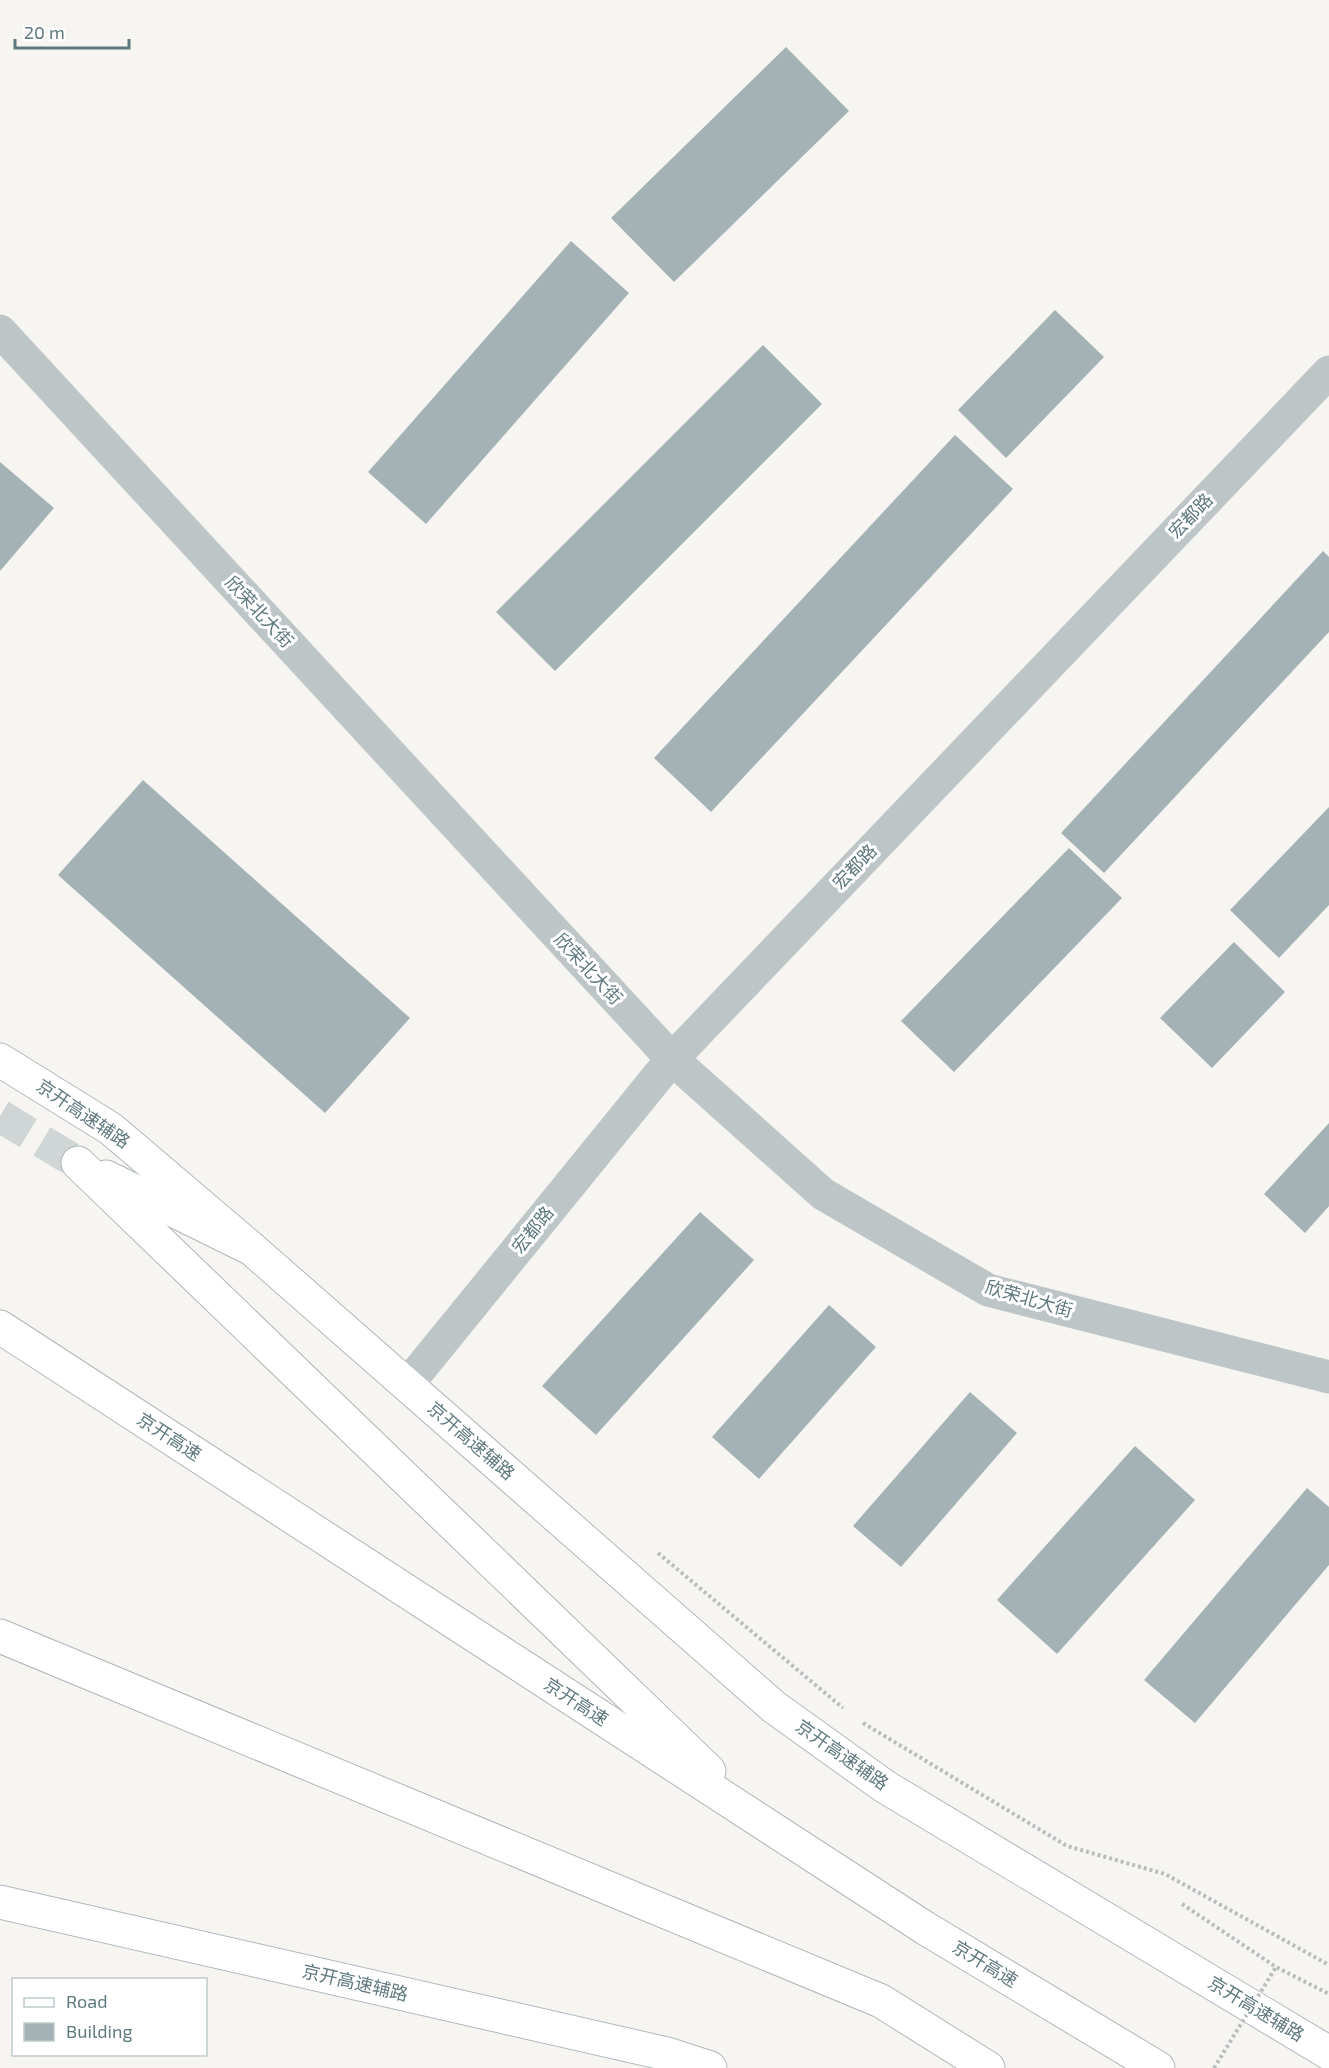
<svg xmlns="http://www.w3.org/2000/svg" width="1329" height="2068" viewBox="0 0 1329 2068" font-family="'Exo 2','Noto Sans SC',sans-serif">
	<rect width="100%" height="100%" fill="#f6f5f2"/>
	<g fill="#a5b2b5">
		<path d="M 786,47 L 849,111 L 674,282 L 611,218 Z"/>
		<path d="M 571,241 L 629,293 L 426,524 L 368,472 Z"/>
		<path d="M 1055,310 L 1104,357 L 1006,458 L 958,410 Z"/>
		<path d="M 763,345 L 822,404 L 555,671 L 496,612 Z"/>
		<path d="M 955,435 L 1013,489 L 711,812 L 654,758 Z"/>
		<path d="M 0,462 L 54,508 L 0,571 Z"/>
		<path d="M 1323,551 L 1329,557 L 1329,632 L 1104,873 L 1061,833 Z"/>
		<path d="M 143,780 L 410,1018 L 325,1113 L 58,875 Z"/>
		<path d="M 1329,807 L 1329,905 L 1279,958 L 1230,910 Z"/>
		<path d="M 1069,848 L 1122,898 L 954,1072 L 901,1021 Z"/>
		<path d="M 1234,942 L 1285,992 L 1212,1068 L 1160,1018 Z"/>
		<path d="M 1329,1123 L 1329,1206 L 1305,1233 L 1264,1194 Z"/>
		<path d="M 700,1212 L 754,1260 L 596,1435 L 542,1386 Z"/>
		<path d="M 829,1305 L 876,1347 L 759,1479 L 712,1437 Z"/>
		<path d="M 970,1392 L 1017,1433 L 901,1567 L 853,1526 Z"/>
		<path d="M 1135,1446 L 1195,1500 L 1057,1654 L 997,1600 Z"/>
		<path d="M 1307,1488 L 1329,1507 L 1329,1565 L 1195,1723 L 1144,1680 Z"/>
	</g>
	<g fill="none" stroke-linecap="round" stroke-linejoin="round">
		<path stroke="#d0d6d5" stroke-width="33" stroke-dasharray="33 16" stroke-linecap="butt" d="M 0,1116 L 78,1163"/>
		<g stroke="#b0b9bc" stroke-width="35">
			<g id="secondary">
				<path d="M 0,1060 L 111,1129 L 252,1249 L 774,1707 L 884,1786 L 1329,2053"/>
				<path d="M 0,1902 L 667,2054 L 710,2068"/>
			</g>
		</g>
		<g stroke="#afb6b8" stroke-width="35">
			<g id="motorway">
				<path d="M 78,1163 L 709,1771"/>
				<path d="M 106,1177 L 252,1249"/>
				<path d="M 0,1327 L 925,1928 L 1158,2068"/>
				<path d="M 0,1636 L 881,2001 L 988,2068"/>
			</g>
		</g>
		<g stroke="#b8bdbe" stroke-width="4" stroke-dasharray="3 3" stroke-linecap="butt">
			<path d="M 658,1553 L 843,1708"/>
			<path d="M 863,1723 L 1067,1846 L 1165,1874 L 1329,1965"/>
			<path d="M 1182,1904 L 1276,1967 L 1329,1994"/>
		</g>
		<path stroke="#bec5c7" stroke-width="33" d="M 407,1385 L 672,1059 L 1329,372"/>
		<path stroke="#bec5c7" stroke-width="33" d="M 0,331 L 672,1059 L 823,1194 L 988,1290 L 1329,1377"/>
		<use href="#secondary" stroke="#fff" stroke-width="33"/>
		<use href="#motorway" stroke="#fff" stroke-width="33"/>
		<path stroke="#b8bdbe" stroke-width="4" stroke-dasharray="3 3" stroke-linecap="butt" d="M 1214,2068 L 1276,1967"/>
	</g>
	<g text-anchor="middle" stroke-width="6" stroke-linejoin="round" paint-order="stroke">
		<g font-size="18" fill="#5f797f" stroke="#fff">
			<text transform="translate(1191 516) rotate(-46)" y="6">宏都路</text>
			<text transform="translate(259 612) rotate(47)" y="6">欣荣北大街</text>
			<text transform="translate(855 867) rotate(-46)" y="6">宏都路</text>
			<text transform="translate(588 969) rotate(47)" y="6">欣荣北大街</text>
			<text transform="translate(83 1114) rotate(34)" y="6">京开高速辅路</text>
			<text transform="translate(533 1230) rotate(-51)" y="6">宏都路</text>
			<text transform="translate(1029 1299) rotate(16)" y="6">欣荣北大街</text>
			<text transform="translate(169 1437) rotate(33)" y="6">京开高速</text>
			<text transform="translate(471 1441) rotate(41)" y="6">京开高速辅路</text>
			<text transform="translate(576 1702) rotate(33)" y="6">京开高速</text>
			<text transform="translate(842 1755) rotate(35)" y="6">京开高速辅路</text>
			<text transform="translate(985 1964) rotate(31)" y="6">京开高速</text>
			<text transform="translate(355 1983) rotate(13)" y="6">京开高速辅路</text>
			<text transform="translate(1256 2009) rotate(31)" y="6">京开高速辅路</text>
		</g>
	</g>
	<rect x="12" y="1978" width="195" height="78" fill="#ffffff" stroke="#bfc9cc" stroke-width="1.5"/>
	<rect x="24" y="1998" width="30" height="9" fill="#ffffff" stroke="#bfc9cc" stroke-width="1.5"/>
	<text x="66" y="2008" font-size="18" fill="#5f797f">Road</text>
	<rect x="24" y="2023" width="30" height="18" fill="#a5b2b5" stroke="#bfc9cc" stroke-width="1.5"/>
	<text x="66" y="2038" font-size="18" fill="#5f797f">Building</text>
	<path d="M15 39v9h114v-9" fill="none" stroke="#5f797f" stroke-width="3"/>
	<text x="24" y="39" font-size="18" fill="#5f797f" stroke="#ffffff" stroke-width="4.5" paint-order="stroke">20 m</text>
</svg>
